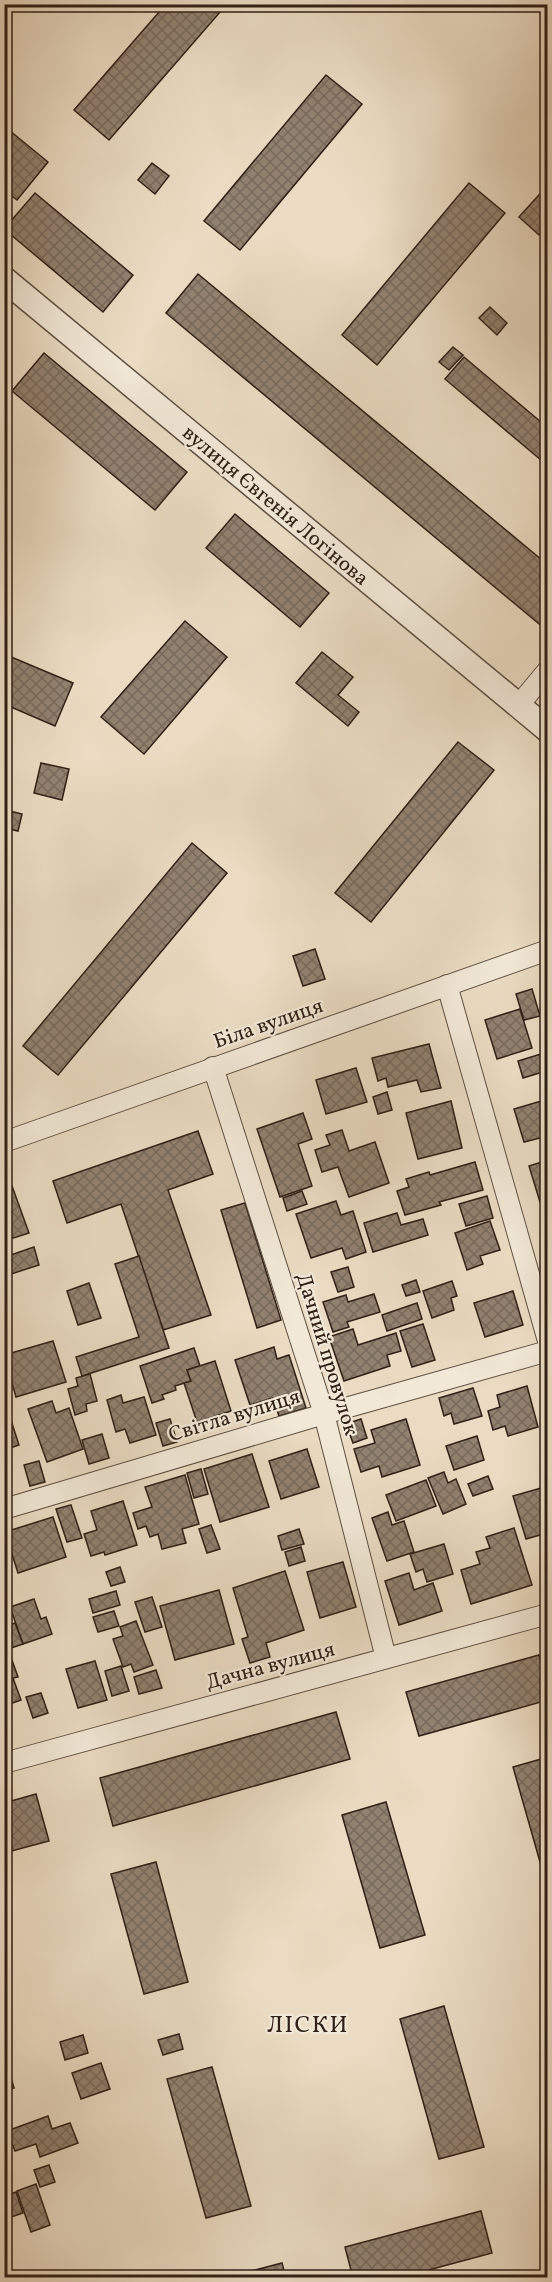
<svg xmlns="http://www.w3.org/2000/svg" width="552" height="2282" viewBox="0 0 552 2282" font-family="Vollkorn,serif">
	<defs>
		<pattern id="building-cross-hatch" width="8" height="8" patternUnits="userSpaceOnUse" patternTransform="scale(1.5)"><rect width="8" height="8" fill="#918170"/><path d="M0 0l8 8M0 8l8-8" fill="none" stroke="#77695b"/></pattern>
	</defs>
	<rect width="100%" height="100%" fill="#eadbc2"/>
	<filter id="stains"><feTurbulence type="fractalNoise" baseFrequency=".00333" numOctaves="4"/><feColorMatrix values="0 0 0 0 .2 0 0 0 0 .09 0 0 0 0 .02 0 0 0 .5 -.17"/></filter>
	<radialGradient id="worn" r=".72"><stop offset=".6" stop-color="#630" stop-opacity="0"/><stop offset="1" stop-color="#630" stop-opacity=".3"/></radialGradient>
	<g fill="url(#building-cross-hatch)" stroke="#302017" stroke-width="1.5">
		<path d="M 166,4 L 227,4 L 109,140 L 74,110 Z"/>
		<path d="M 326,75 L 362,104 L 240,250 L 204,221 Z"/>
		<path d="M 4,126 L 48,162 L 17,200 L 4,190 Z"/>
		<path d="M 152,163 L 169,176 L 155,194 L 138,180 Z"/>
		<path d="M 469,183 L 505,213 L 377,365 L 342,335 Z"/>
		<path d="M 548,185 L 548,225 L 539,235 L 519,217 Z"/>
		<path d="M 35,193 L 133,275 L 103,312 L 4,229 Z"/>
		<path d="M 198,274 L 548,565 L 548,624 L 544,628 L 166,313 Z"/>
		<path d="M 490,307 L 507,323 L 497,335 L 479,318 Z"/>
		<path d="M 453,347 L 463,355 L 449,370 L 439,362 Z"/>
		<path d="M 44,353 L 187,472 L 155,510 L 12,391 Z"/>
		<path d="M 464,357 L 548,428 L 548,466 L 445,379 Z"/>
		<path d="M 235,514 L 329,593 L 300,627 L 206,548 Z"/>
		<path d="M 185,621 L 227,657 L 144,754 L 101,717 Z"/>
		<path d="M 322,652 L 353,677 L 338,695 L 359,712 L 348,726 L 296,683 Z"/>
		<path d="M 4,654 L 73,683 L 55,726 L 4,704 Z"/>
		<path d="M 458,742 L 494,770 L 371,922 L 335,893 Z"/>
		<path d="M 41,763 L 69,769 L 62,800 L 34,793 Z"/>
		<path d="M 10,811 L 22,814 L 18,831 L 5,828 L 4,831 L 4,821 L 8,822 Z"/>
		<path d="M 192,843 L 227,873 L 58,1075 L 23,1046 Z"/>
		<path d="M 315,949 L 325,979 L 303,986 L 293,956 Z"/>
		<path d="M 532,989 L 540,1016 L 524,1020 L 516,994 Z"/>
		<path d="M 520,1009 L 532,1048 L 497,1059 L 485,1020 Z"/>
		<path d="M 429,1044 L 441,1088 L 421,1092 L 417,1080 L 388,1087 L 386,1078 L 378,1081 L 372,1058 Z"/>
		<path d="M 541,1054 L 546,1071 L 523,1078 L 518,1061 Z"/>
		<path d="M 356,1068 L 367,1102 L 326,1114 L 316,1080 Z"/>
		<path d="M 387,1092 L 392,1110 L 378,1114 L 373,1097 Z"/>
		<path d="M 548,1099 L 548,1136 L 524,1142 L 514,1109 Z"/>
		<path d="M 451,1101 L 462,1148 L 418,1159 L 406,1113 Z"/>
		<path d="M 303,1113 L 312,1139 L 298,1144 L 312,1186 L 280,1197 L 257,1129 Z"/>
		<path d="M 342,1130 L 349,1151 L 375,1142 L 389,1183 L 349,1197 L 338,1167 L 322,1172 L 315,1150 L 330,1145 L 326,1135 Z"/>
		<path d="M 198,1131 L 213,1174 L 168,1190 L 211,1315 L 163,1330 L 121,1204 L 67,1223 L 53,1181 Z"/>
		<path d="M 548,1160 L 548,1200 L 540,1202 L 529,1166 Z"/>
		<path d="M 475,1162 L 483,1190 L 439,1202 L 441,1205 L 405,1215 L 397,1191 L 409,1187 L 406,1179 L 429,1172 L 430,1175 Z"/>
		<path d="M 12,1186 L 29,1233 L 4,1241 L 4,1188 Z"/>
		<path d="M 302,1191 L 307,1204 L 287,1211 L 283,1198 Z"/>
		<path d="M 487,1196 L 493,1218 L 466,1226 L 459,1204 Z"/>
		<path d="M 336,1201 L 341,1215 L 353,1211 L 366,1252 L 346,1259 L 342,1248 L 311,1258 L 296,1214 Z"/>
		<path d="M 245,1203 L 281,1320 L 257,1328 L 221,1210 Z"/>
		<path d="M 397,1213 L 401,1225 L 423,1219 L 428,1235 L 373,1252 L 364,1223 Z"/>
		<path d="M 490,1221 L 500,1250 L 480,1256 L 483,1264 L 467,1270 L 455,1233 Z"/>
		<path d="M 34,1247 L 39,1265 L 11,1274 L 5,1257 Z"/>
		<path d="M 139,1256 L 169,1348 L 82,1376 L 76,1357 L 139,1337 L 115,1264 Z"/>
		<path d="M 348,1267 L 354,1287 L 338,1292 L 331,1272 Z"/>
		<path d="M 416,1280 L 420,1292 L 406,1296 L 402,1285 Z"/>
		<path d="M 452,1281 L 457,1296 L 451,1298 L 454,1310 L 432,1318 L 423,1291 Z"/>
		<path d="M 89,1283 L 101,1318 L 78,1325 L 67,1291 Z"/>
		<path d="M 513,1291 L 523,1325 L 485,1337 L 474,1303 Z"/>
		<path d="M 374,1294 L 380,1312 L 347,1322 L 349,1327 L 333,1332 L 323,1302 L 346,1295 L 348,1302 Z"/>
		<path d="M 417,1303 L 422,1319 L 387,1331 L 382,1315 Z"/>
		<path d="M 423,1324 L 435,1360 L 412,1367 L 400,1331 Z"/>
		<path d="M 353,1329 L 358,1345 L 396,1333 L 401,1351 L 387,1355 L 390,1366 L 344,1381 L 329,1337 Z"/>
		<path d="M 53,1341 L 66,1382 L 16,1397 L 4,1355 Z"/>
		<path d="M 274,1347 L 277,1359 L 289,1355 L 306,1408 L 279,1416 L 273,1398 L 250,1405 L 235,1360 Z"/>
		<path d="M 194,1348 L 200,1366 L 187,1370 L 191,1381 L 175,1386 L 176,1390 L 162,1395 L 164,1399 L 152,1403 L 140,1366 Z"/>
		<path d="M 215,1361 L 231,1411 L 197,1422 L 184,1383 L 191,1381 L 187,1370 Z"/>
		<path d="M 4,1374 L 10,1395 L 4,1397 Z"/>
		<path d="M 90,1374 L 97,1401 L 86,1404 L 87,1411 L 75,1415 L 68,1389 L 78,1386 L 76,1378 Z"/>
		<path d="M 527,1386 L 538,1427 L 508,1436 L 505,1426 L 493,1430 L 488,1411 L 500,1407 L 497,1395 Z"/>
		<path d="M 473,1388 L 482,1416 L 454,1424 L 451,1413 L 444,1416 L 439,1398 Z"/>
		<path d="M 121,1395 L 123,1403 L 144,1397 L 156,1435 L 130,1443 L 125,1429 L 116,1432 L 107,1400 Z"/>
		<path d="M 52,1401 L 56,1413 L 69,1408 L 83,1449 L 47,1462 L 28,1409 Z"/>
		<path d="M 9,1414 L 19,1445 L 7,1449 L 4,1442 L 4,1416 Z"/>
		<path d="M 170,1419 L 177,1442 L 163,1446 L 156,1423 Z"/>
		<path d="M 361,1419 L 367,1438 L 353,1443 L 346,1424 Z"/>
		<path d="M 406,1419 L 420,1465 L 382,1477 L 379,1466 L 361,1472 L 354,1449 L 375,1443 L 371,1430 Z"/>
		<path d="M 548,1429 L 548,1446 L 545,1447 L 541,1431 Z"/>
		<path d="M 102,1434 L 109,1458 L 89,1464 L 82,1440 Z"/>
		<path d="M 477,1436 L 484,1460 L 454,1470 L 446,1446 Z"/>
		<path d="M 307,1449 L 319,1487 L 281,1499 L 269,1461 Z"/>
		<path d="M 252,1454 L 269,1507 L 220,1522 L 204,1469 Z"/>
		<path d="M 4,1456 L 11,1479 L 4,1481 Z"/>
		<path d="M 39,1461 L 45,1482 L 30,1486 L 24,1465 Z"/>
		<path d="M 201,1469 L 208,1494 L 194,1498 L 187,1473 Z"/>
		<path d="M 444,1472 L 448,1483 L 456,1479 L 466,1504 L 443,1514 L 428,1478 Z"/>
		<path d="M 185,1475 L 199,1524 L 182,1529 L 186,1543 L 162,1549 L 158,1534 L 150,1537 L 146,1526 L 138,1529 L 133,1513 L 152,1507 L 145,1487 Z"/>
		<path d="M 488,1476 L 493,1489 L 473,1496 L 468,1484 Z"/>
		<path d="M 426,1480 L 436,1506 L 396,1521 L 386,1495 Z"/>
		<path d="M 548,1486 L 548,1560 L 540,1535 L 526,1539 L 513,1496 Z"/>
		<path d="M 123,1501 L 137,1545 L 105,1555 L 104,1552 L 91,1556 L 84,1534 L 97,1530 L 91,1511 Z"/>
		<path d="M 71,1505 L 82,1538 L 67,1542 L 56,1509 Z"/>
		<path d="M 388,1512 L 392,1525 L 404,1521 L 414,1552 L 387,1561 L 372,1518 Z"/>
		<path d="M 53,1517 L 66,1557 L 18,1573 L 5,1532 Z"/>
		<path d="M 211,1525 L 220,1549 L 207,1553 L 199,1529 Z"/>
		<path d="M 514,1528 L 532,1585 L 471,1604 L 461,1570 L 480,1564 L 476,1552 L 490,1548 L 486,1537 Z"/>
		<path d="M 299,1529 L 304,1544 L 282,1550 L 278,1536 Z"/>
		<path d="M 444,1544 L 453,1574 L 427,1582 L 423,1569 L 416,1572 L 410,1554 Z"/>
		<path d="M 301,1547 L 305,1561 L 289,1566 L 285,1552 Z"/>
		<path d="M 343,1562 L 356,1607 L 320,1618 L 307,1572 Z"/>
		<path d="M 120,1567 L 125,1582 L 111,1586 L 106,1572 Z"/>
		<path d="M 285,1571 L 304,1630 L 266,1643 L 270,1657 L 250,1663 L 242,1639 L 248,1637 L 233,1588 Z"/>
		<path d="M 409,1573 L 414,1590 L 433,1583 L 442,1611 L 399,1625 L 385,1581 Z"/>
		<path d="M 219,1590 L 234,1644 L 175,1660 L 160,1606 Z"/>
		<path d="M 116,1591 L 120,1605 L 93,1613 L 89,1599 Z"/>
		<path d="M 152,1597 L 162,1627 L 145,1632 L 135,1602 Z"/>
		<path d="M 34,1599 L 41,1619 L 46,1617 L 52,1634 L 23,1644 L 10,1607 Z"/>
		<path d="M 114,1611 L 119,1626 L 98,1632 L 93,1617 Z"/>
		<path d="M 136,1621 L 153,1665 L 134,1672 L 131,1664 L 123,1667 L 113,1639 L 123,1636 L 120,1627 Z"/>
		<path d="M 15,1623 L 23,1644 L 8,1649 L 18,1677 L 13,1678 L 21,1700 L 4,1706 L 4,1627 Z"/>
		<path d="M 539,1655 L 548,1686 L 548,1700 L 419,1736 L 406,1692 Z"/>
		<path d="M 95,1661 L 107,1700 L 78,1708 L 66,1669 Z"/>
		<path d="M 121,1666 L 129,1691 L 112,1696 L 105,1671 Z"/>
		<path d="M 156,1670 L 162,1688 L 139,1694 L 134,1677 Z"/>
		<path d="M 41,1693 L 48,1713 L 33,1718 L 26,1697 Z"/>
		<path d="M 336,1712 L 350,1759 L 113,1826 L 100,1778 Z"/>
		<path d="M 548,1757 L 548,1890 L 513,1767 Z"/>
		<path d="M 36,1794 L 49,1841 L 4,1853 L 4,1803 Z"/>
		<path d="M 386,1802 L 425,1935 L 380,1948 L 342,1815 Z"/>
		<path d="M 156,1862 L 188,1982 L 144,1994 L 111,1874 Z"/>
		<path d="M 444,2006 L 484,2147 L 439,2159 L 400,2019 Z"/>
		<path d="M 179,2034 L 183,2049 L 163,2055 L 158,2040 Z"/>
		<path d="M 83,2035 L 88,2053 L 65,2060 L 60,2042 Z"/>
		<path d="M 101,2063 L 110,2089 L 81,2099 L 72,2073 Z"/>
		<path d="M 8,2067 L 14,2088 L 4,2091 L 4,2068 Z"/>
		<path d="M 212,2067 L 251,2206 L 206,2218 L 167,2079 Z"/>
		<path d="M 48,2116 L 52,2129 L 70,2123 L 78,2143 L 40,2157 L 36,2144 L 15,2151 L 7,2131 Z"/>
		<path d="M 49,2165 L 55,2182 L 40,2187 L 34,2170 Z"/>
		<path d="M 36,2184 L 50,2225 L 31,2232 L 17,2191 Z"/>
		<path d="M 16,2192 L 23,2213 L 8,2218 L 4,2208 L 4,2196 Z"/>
		<path d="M 481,2211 L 492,2253 L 399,2278 L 353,2278 L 345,2247 Z"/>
		<path d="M 282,2263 L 286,2278 L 225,2278 Z"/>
	</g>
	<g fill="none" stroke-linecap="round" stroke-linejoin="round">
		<g stroke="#5e4f42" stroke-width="22">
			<g id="minor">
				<path d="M 518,706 L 548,670"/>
				<path d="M 447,985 L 548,1341"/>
				<path d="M 213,1067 L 324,1414 L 386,1658"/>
				<path d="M 4,1142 L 548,950"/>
				<path d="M 4,1509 L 324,1414 L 548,1351"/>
				<path d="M 4,1763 L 548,1614"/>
			</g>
		</g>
		<g stroke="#5e4f42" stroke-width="27">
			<path id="tertiary" d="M 4,279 L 548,730"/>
		</g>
		<use href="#minor" stroke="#f1e8d7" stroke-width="20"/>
		<use href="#tertiary" stroke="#f1e8d7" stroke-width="24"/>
	</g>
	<g text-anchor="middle" stroke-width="4.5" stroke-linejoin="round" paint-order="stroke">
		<g font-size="21" fill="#302017" stroke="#f1e8d7">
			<text transform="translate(276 505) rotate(40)" y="7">вулиця Євгенія Логінова</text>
			<text transform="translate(268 1023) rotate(-19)" y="7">Біла вулиця</text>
			<text transform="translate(328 1354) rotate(73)" y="7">Дачний провулок</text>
			<text transform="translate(234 1415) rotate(-17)" y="7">Світла вулиця</text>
			<text transform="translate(270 1665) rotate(-15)" y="7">Дачна вулиця</text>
		</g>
		<g font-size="24" letter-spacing="1.5" fill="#302017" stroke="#f1e8d7">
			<text x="308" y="2032">ЛІСКИ</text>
		</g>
	</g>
	<rect width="552" height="2282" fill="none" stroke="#eadbc2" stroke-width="24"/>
	<rect x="6" y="6" width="540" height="2270" fill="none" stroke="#302017" stroke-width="3"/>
	<rect x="12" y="12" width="528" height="2258" fill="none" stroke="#302017" stroke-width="1.5"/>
	<rect width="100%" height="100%" filter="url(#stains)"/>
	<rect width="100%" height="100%" fill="url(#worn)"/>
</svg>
